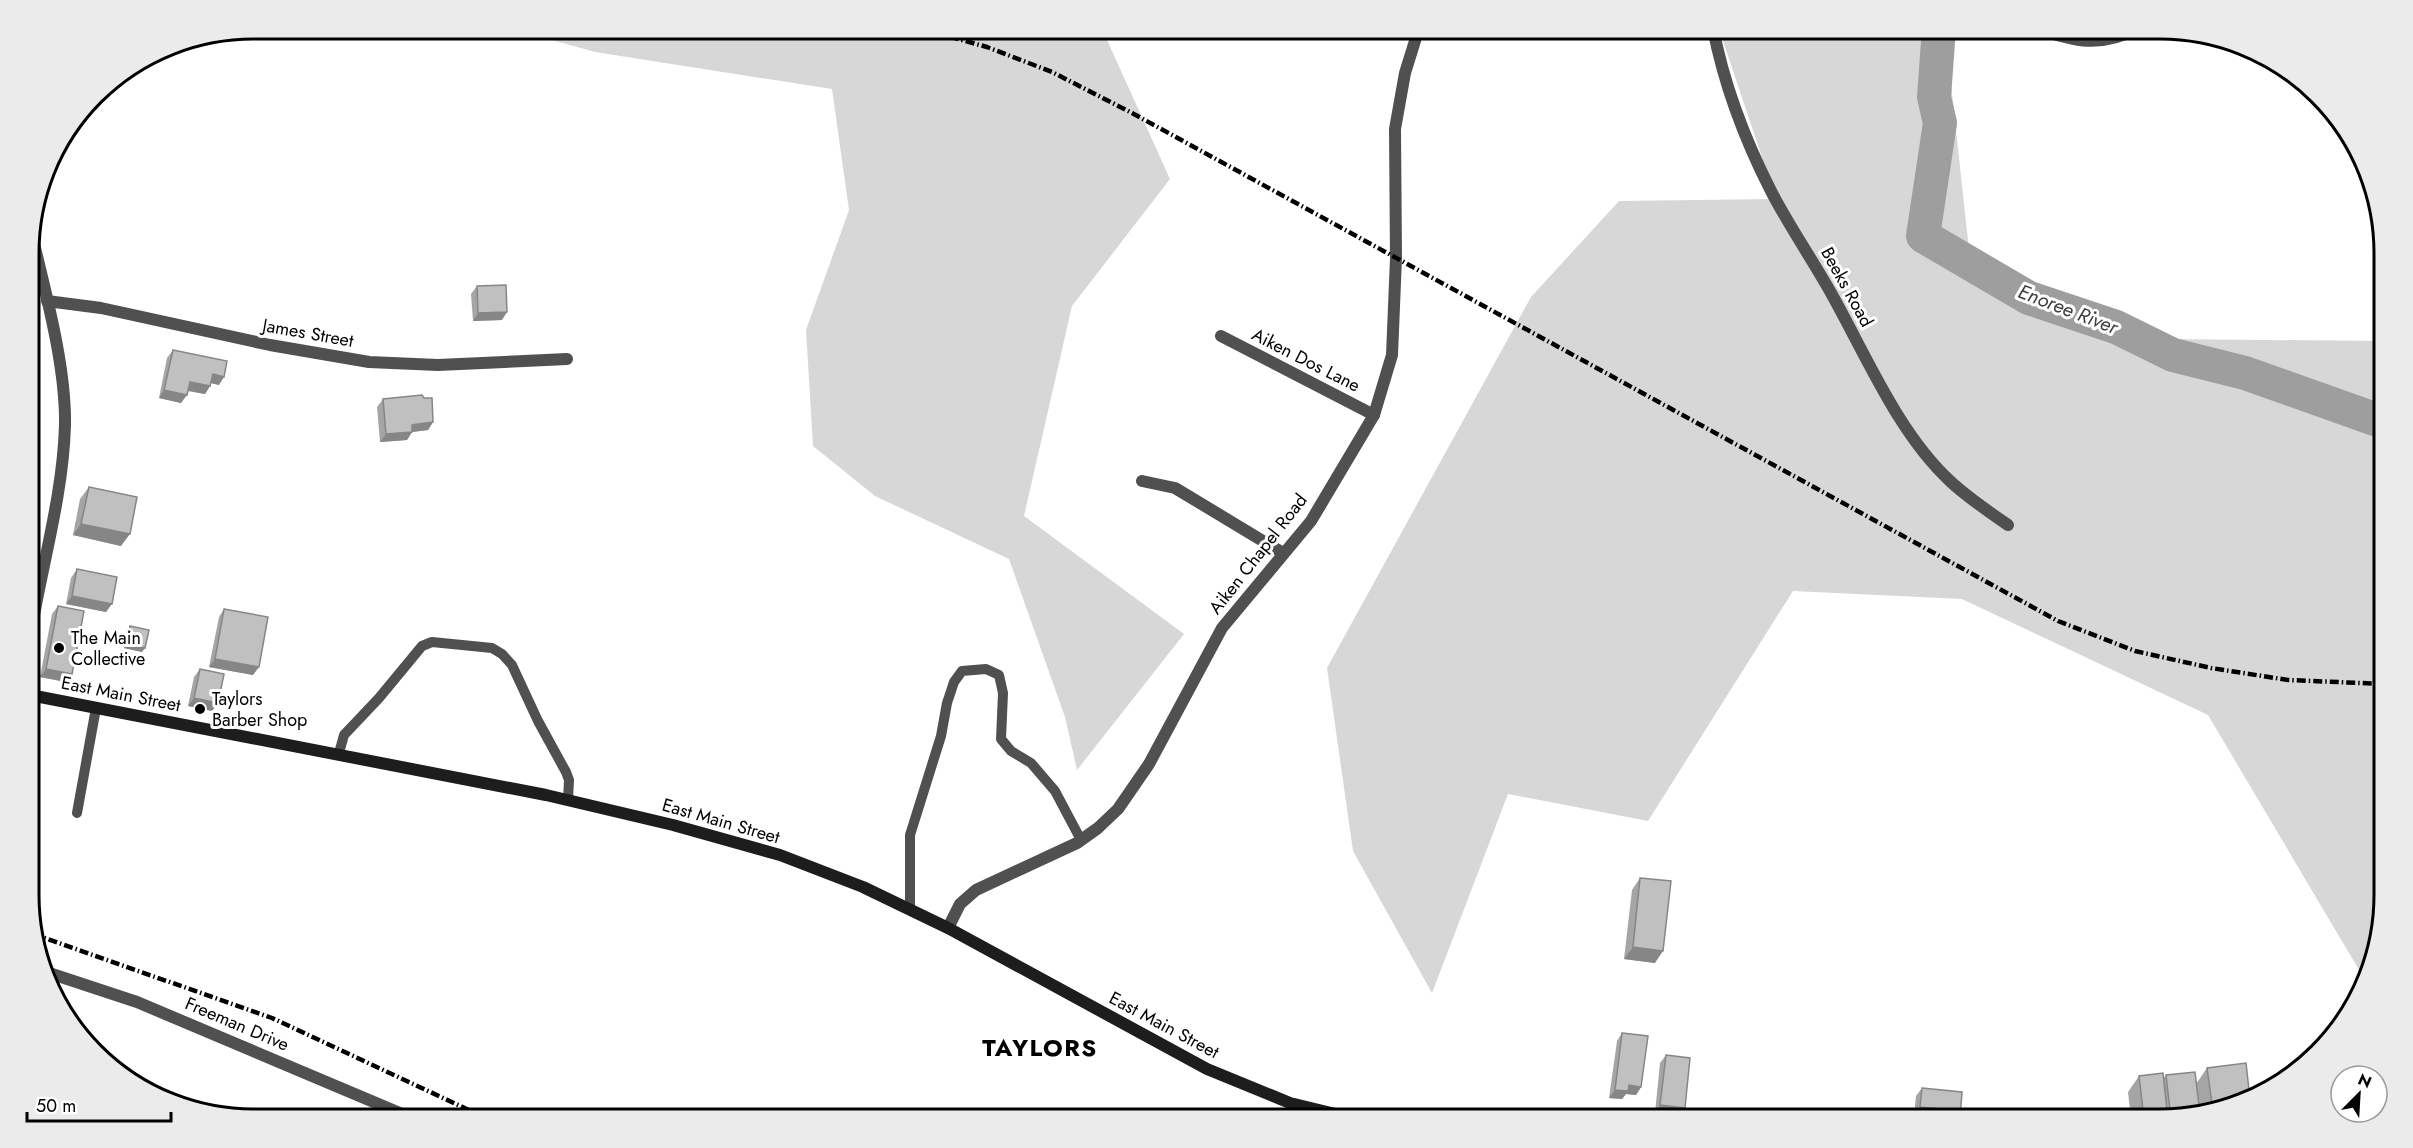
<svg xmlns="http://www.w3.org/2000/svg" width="2413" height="1148" viewBox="0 0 2413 1148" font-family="Jost,sans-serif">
	<rect width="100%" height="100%" fill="#fff"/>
	<g fill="#d7d7d7">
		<path d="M 513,29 L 1104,29 L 1107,40 L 1170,179 L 1072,306 L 1024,516 L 1184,634 L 1077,770 L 1065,717 L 1009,559 L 875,496 L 813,446 L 806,330 L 849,210 L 832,89 L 595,52 Z"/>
		<path d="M 1719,29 L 1945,29 L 1970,259 L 2165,339 L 2383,341 L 2384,895 L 2365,980 L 2208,715 L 1962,599 L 1793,591 L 1648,821 L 1508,794 L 1432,993 L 1353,851 L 1327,668 L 1531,297 L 1619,201 L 1776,199 Z"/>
	</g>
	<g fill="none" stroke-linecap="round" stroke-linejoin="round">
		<path stroke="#9e9e9e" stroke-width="34" d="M 1939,28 L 1934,97 L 1940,123 L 1923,236 L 2029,298 L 2116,327 L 2173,355 L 2245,373 L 2383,422"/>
		<g stroke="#505050" stroke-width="10">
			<path d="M 339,753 L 344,735 L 379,698 L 422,646 L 432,642 L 492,648 L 502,654 L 512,665 L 538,721 L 566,772 L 569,780 L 568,800"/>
			<path d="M 77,813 L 96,708"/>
			<path d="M 910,909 L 910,835 L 941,736 L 947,703 L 954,682 L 962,671 L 986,669 L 999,675 L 1003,693 L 1001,739 L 1011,751 L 1031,763 L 1055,791 L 1081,840"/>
		</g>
		<g stroke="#505050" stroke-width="12">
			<path d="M 1713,28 C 1724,85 1745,140 1771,191 C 1789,226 1812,259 1831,293 C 1866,355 1898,433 1950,481 C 1968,498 1988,511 2008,525"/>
			<path d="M 2036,28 C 2075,42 2101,48 2139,28"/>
			<path d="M 47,301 L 101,308 L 270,345 L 369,362 L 438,365 L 567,359"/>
			<path d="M 1221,336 L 1374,415"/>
			<path d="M 1142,481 L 1175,488 L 1283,553"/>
			<path d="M 30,638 C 41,568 63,497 65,425 C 66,365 45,291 31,231"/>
			<path d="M 948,928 L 960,904 L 976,890 L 1077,843 L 1098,828 L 1118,809 L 1149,764 L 1222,628 L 1311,521 L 1374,415 L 1392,355 L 1396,258 L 1395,129 L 1405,73 L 1419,28"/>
			<path d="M 43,971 L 137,1002 L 414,1119"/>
		</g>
		<path stroke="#1d1d1d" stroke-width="12" d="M 30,695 L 546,795 L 673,825 L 780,855 L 863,887 L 948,928 L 1207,1069 L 1290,1103 L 1356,1119"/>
		<g stroke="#000" stroke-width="4.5" stroke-dasharray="9 3 1.5 3" stroke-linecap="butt">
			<path d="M 918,28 L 987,47 L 1052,72 L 1132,113 L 2058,621 L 2135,651 L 2211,668 L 2288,680 L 2384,684"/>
			<path d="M 33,934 L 272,1018 L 488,1119"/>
		</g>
	</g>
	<g fill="#a5a5a5">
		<path d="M 477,286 L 502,320 L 473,321 L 471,294 Z"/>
		<path d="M 173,350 L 219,385 L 211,383 L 210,386 L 205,394 L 188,391 L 181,403 L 159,398 L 167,358 Z"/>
		<path d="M 424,398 L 433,422 L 428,430 L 412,432 L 407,440 L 380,442 L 377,407 L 383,399 Z"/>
		<path d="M 89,487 L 121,546 L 73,535 L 80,499 Z"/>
		<path d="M 77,569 L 106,612 L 66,604 L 71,578 Z"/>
		<path d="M 58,606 L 66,682 L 40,677 L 52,614 Z"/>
		<path d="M 224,609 L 253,675 L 209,667 L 219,617 Z"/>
		<path d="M 130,626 L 142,652 L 124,648 L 128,630 Z"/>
		<path d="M 200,669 L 218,703 L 212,711 L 188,706 L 194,677 Z"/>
		<path d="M 1640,878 L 1655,963 L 1624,959 L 1632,890 Z"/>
		<path d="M 1622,1033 L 1641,1087 L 1636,1095 L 1626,1094 L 1622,1099 L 1609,1098 L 1617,1041 Z"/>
		<path d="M 1666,1055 L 1685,1108 L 1679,1116 L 1655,1113 L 1660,1063 Z"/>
		<path d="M 2207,1068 L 2232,1108 L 2200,1114 L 2196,1084 Z"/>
		<path d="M 2166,1075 L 2174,1119 L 2131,1119 L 2128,1092 L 2139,1076 L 2163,1079 Z"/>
		<path d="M 1922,1088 L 1960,1119 L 1934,1119 L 1934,1117 L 1914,1115 L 1916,1096 Z"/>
	</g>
	<g fill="#868686">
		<path d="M 507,312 L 502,320 L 473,321 L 478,313 Z"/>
		<path d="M 213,374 L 224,377 L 219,385 L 207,382 Z"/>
		<path d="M 190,382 L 210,386 L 205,394 L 184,390 Z"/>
		<path d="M 164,390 L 187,395 L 181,403 L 159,398 Z"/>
		<path d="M 433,422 L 428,430 L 412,432 L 407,440 L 380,442 L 386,434 L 412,425 Z"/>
		<path d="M 81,524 L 130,534 L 121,546 L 73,535 Z"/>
		<path d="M 72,596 L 112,604 L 106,612 L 66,604 Z"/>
		<path d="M 127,644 L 145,648 L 142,652 L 124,648 Z"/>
		<path d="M 215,659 L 259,667 L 253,675 L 209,667 Z"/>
		<path d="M 46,669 L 72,674 L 66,682 L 40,677 Z"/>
		<path d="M 194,698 L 218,703 L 212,711 L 188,706 Z"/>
		<path d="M 1633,947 L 1663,951 L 1655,963 L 1624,959 Z"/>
		<path d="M 1629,1085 L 1641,1087 L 1636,1095 L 1626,1094 L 1622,1099 L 1609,1098 L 1615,1090 Z"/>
		<path d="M 1660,1105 L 1685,1108 L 1679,1116 L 1655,1113 Z"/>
		<path d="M 1920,1107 L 1940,1109 L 1934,1117 L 1914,1115 Z"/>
	</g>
	<g fill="#c0c0c0" stroke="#868686" stroke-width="1.5">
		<path d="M 506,285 L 507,312 L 478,313 L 477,286 Z"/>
		<path d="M 173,350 L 227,361 L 224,377 L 213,374 L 210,386 L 190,382 L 187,395 L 164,390 Z"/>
		<path d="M 422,395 L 424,398 L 432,398 L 433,422 L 412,425 L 412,432 L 386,434 L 383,399 Z"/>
		<path d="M 89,487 L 137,497 L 130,534 L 81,524 Z"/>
		<path d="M 77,569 L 117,577 L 112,604 L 72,596 Z"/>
		<path d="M 58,606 L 84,611 L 72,674 L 46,669 Z"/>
		<path d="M 224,609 L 268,617 L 259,667 L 215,659 Z"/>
		<path d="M 130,626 L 149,630 L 145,648 L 127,644 Z"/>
		<path d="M 200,669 L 224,674 L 218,703 L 194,698 Z"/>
		<path d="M 1640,878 L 1671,881 L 1663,951 L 1633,947 Z"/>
		<path d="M 1622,1033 L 1648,1036 L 1641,1087 L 1629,1085 L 1628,1091 L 1615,1090 Z"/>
		<path d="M 1666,1055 L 1690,1058 L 1685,1108 L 1660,1105 Z"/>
		<path d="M 2246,1063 L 2250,1099 L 2232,1108 L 2213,1111 L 2207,1068 Z"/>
		<path d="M 2195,1072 L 2200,1114 L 2171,1119 L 2166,1075 Z"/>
		<path d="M 2163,1073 L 2168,1119 L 2144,1119 L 2139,1076 Z"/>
		<path d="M 1922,1088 L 1962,1092 L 1960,1119 L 1939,1119 L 1940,1109 L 1920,1107 Z"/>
	</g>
	<g fill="#000" stroke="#fff" stroke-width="2">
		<circle cx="59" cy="648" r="6"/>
		<circle cx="200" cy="709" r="6"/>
	</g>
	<g text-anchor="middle" stroke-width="6" stroke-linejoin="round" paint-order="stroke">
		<g font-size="18" fill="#000" stroke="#fff">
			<text transform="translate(1847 287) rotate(61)" y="6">Beeks Road</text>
			<text transform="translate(308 333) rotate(10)" y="6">James Street</text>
			<text transform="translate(1306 360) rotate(27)" y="6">Aiken Dos Lane</text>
			<text transform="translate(1258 554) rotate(-52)" y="6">Aiken Chapel Road</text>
			<text transform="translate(121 694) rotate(11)" y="6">East Main Street</text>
			<text transform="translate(721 821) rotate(16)" y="6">East Main Street</text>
			<text transform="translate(237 1024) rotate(23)" y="6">Freeman Drive</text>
			<text transform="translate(1164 1025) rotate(28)" y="6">East Main Street</text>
		</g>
		<g font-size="18" fill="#000" stroke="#fff" text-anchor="start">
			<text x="71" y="644">The Main<tspan x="71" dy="21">Collective</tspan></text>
			<text x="212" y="705">Taylors<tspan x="212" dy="21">Barber Shop</tspan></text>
		</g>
		<g font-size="20" font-style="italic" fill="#3f3f3f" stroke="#fff">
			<text transform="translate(2068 309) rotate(21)" y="7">Enoree River</text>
		</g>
		<g font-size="24" font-weight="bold" letter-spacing="1.5" fill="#000" stroke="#fff">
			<text x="1040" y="1056">TAYLORS</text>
		</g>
	</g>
	<path d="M0 0H2413V1148H0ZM253 39H2160A214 214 0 0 1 2374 253V895A214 214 0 0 1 2160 1109H253A214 214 0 0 1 39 895V253A214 214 0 0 1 253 39Z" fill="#ebebeb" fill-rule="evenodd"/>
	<path fill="none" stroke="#000" stroke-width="3" d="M253 39H2160A214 214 0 0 1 2374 253V895A214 214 0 0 1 2160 1109H253A214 214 0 0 1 39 895V253A214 214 0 0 1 253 39Z"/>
	<g transform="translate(2359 1094) rotate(24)"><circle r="28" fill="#ffffff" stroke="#999999" stroke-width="1.5"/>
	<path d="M0-4.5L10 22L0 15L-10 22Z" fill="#000000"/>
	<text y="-9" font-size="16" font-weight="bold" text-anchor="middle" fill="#000000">N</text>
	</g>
	<path d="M27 1112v9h144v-9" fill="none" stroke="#000000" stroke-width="3"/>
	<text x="36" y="1112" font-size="18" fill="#000000" stroke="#ffffff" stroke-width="4.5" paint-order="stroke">50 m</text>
</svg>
